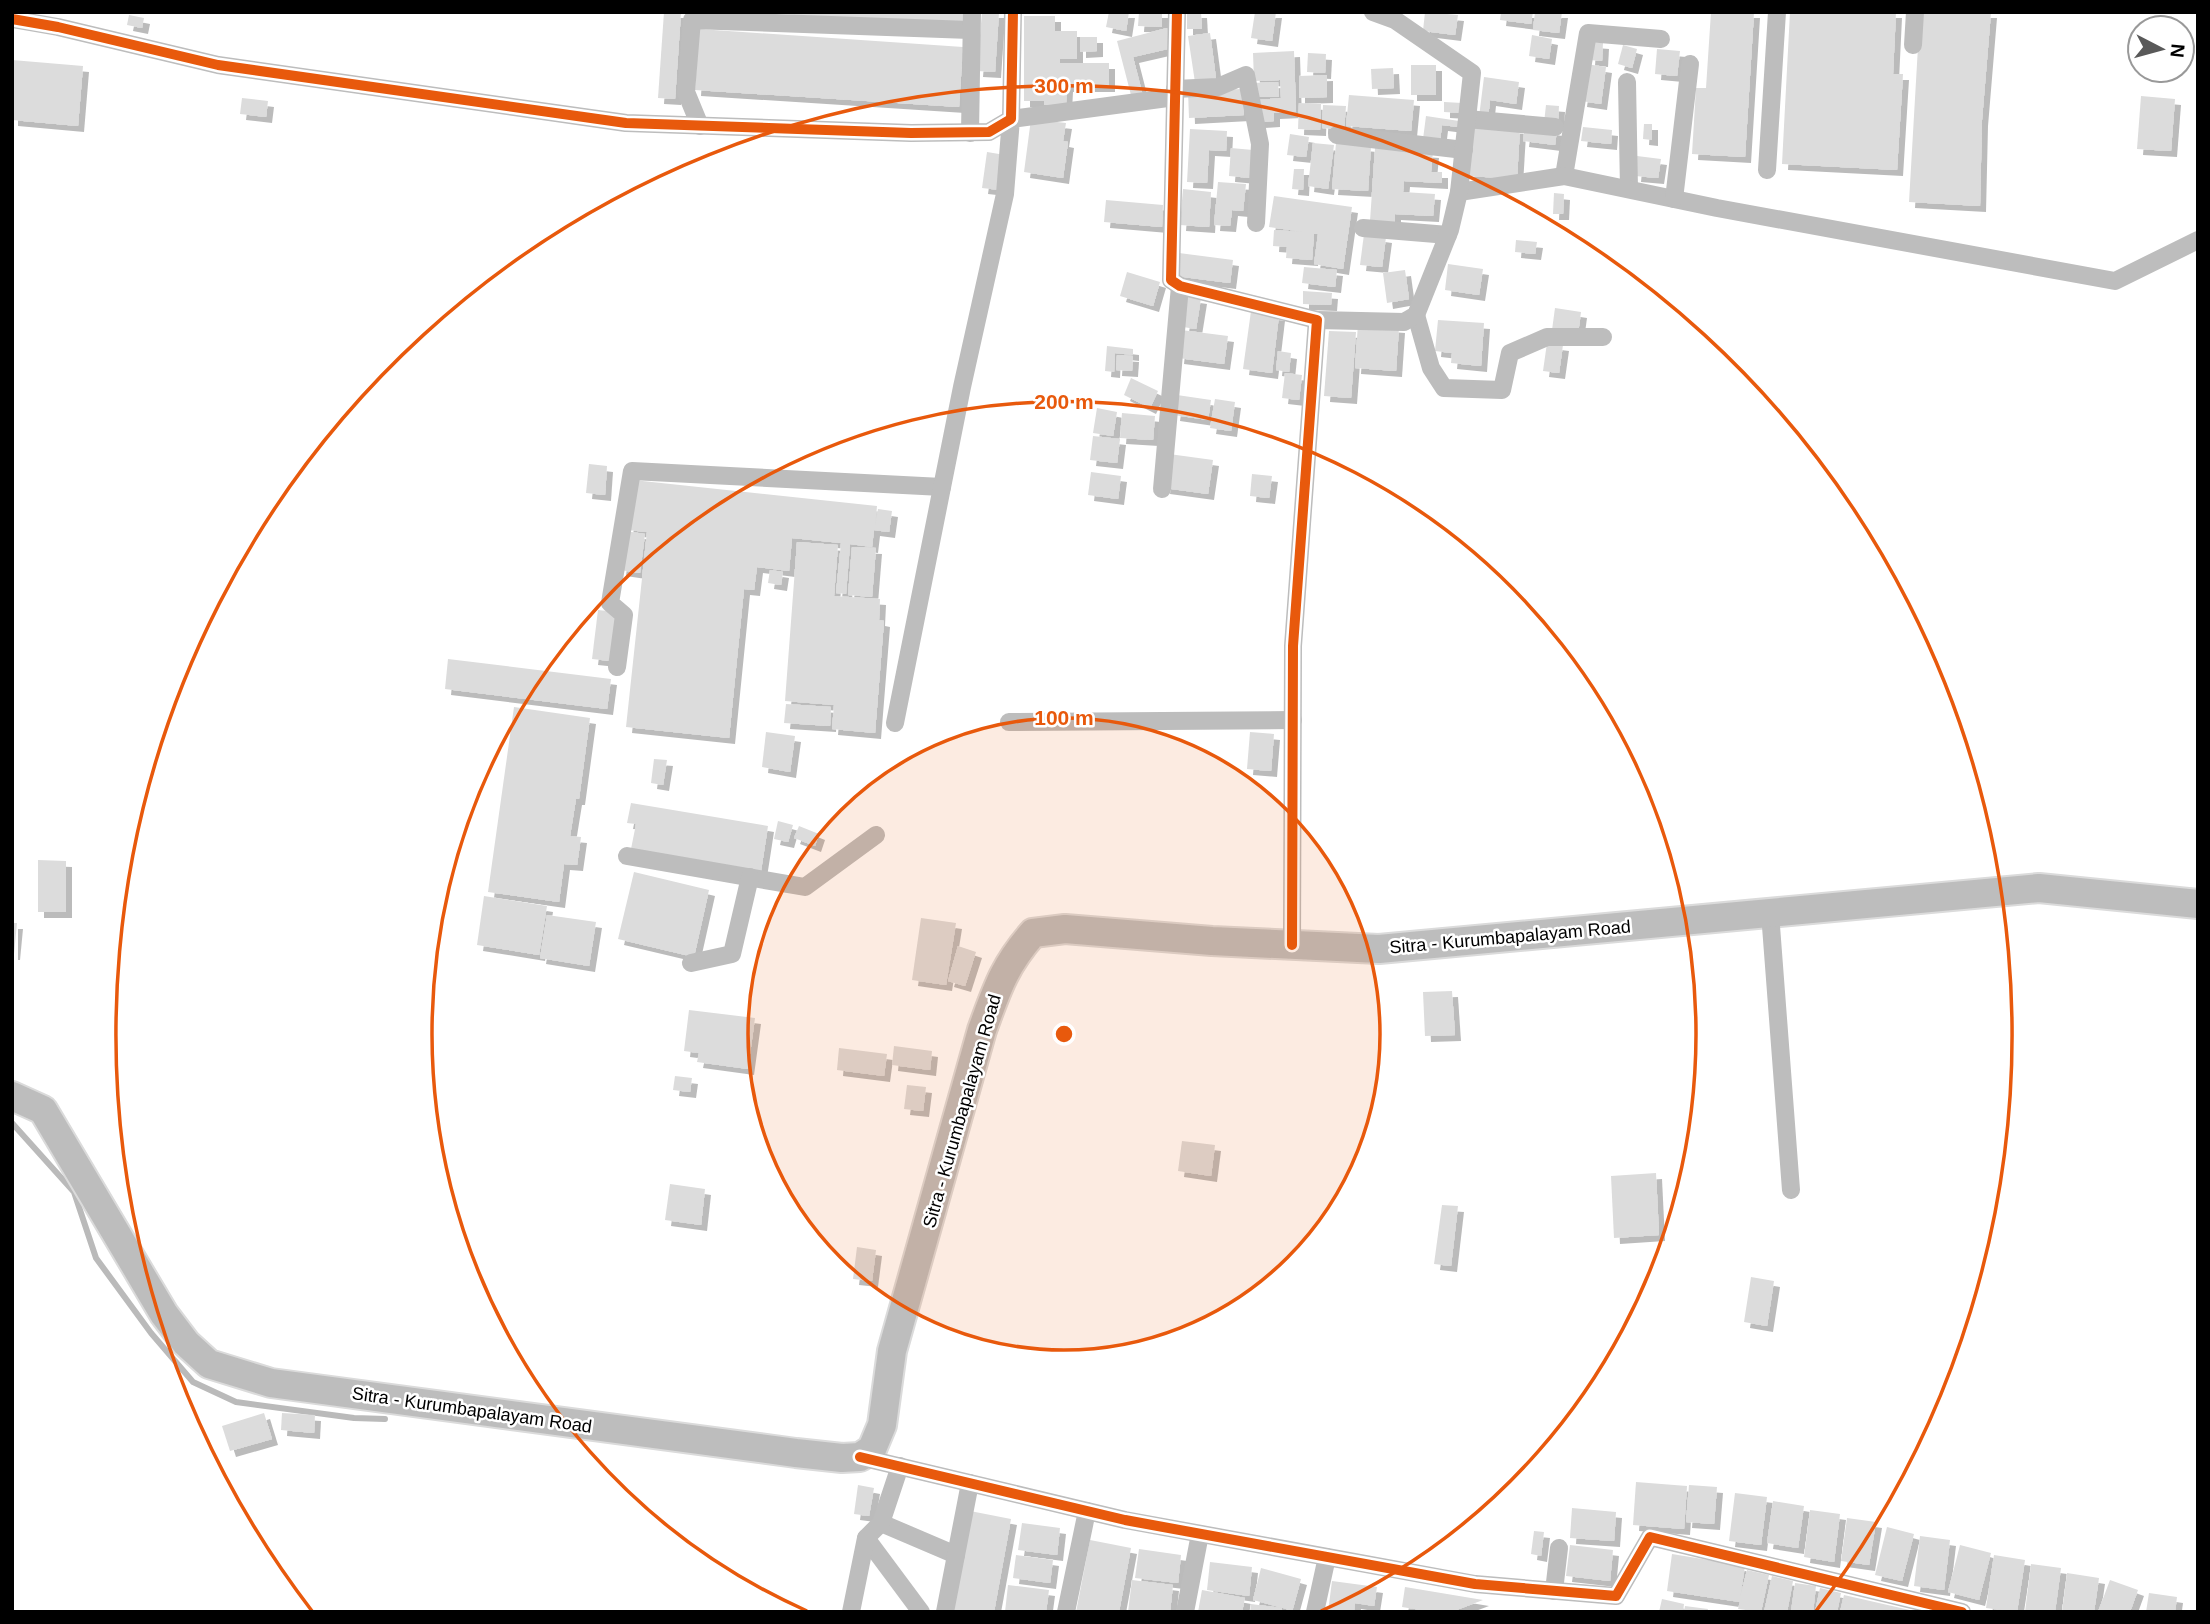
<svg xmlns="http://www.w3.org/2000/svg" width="2210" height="1624" viewBox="0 0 2210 1624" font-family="Arial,sans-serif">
	<defs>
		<filter id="shadow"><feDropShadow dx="6" dy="6" stdDeviation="0" flood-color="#0004"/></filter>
	</defs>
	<rect width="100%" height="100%" fill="#fff"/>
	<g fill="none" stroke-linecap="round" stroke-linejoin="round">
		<path stroke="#bababa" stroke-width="6" d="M 12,1123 L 74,1192 L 96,1258 L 151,1333 L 193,1382 L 236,1402 L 354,1418 L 385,1419"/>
	</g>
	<g fill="#dcdcdc" filter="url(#shadow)">
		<path d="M 664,12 L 681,12 L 675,99 L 658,98 Z"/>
		<path d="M 779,12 L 964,12 L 963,25 L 778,14 Z"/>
		<path d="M 982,12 L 999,12 L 995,72 L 977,71 Z"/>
		<path d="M 1109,12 L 1129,12 L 1126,31 L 1106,27 Z"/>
		<path d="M 1139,12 L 1162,12 L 1162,27 L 1138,26 Z"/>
		<path d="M 1187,12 L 1201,12 L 1202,29 L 1187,29 Z"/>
		<path d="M 1255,12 L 1276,12 L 1272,41 L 1251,38 Z"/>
		<path d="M 1425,12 L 1458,15 L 1455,35 L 1423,31 Z"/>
		<path d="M 1501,12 L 1533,12 L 1531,24 L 1500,20 Z"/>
		<path d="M 1535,12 L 1562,12 L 1559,33 L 1533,30 Z"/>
		<path d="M 1711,12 L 1754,12 L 1745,157 L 1692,154 L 1696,88 L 1706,88 Z"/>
		<path d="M 1790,12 L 1896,12 L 1893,74 L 1903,74 L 1897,170 L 1782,164 Z"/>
		<path d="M 1920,12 L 1991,12 L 1982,120 L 1980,206 L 1909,202 Z"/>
		<path d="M 129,15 L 144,18 L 142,28 L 127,25 Z"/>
		<path d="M 1024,16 L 1055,16 L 1055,31 L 1077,31 L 1077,59 L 1060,59 L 1060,63 L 1109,63 L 1109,86 L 1067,86 L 1066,105 L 1044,105 L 1044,101 L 1024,101 Z"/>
		<path d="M 1167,28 L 1172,48 L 1133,57 L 1143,96 L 1132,99 L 1117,41 Z"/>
		<path d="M 699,29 L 963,47 L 959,107 L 695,90 Z"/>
		<path d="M 1210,33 L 1217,86 L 1196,89 L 1188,36 Z"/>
		<path d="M 1532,35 L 1552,39 L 1549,59 L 1529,56 Z"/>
		<path d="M 1080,37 L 1097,37 L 1097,51 L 1080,52 Z"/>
		<path d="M 1590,42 L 1603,43 L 1602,61 L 1589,60 Z"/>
		<path d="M 1623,45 L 1637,49 L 1632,68 L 1618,64 Z"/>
		<path d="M 1657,49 L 1680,51 L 1677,76 L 1655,74 Z"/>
		<path d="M 1294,51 L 1296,112 L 1274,113 L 1274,121 L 1258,122 L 1257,100 L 1281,98 L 1280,80 L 1254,81 L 1253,53 Z"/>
		<path d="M 1308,53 L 1326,54 L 1325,73 L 1307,72 Z"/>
		<path d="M 12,60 L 83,66 L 78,126 L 12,120 Z"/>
		<path d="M 1586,64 L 1606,67 L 1601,104 L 1581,101 Z"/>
		<rect x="1411" y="65" width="25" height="30"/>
		<path d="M 1393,68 L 1394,88 L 1372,89 L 1371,69 Z"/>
		<path d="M 1327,75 L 1327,97 L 1299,98 L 1299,76 Z"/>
		<path d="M 1484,77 L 1519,82 L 1516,104 L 1490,100 L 1488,119 L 1479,117 Z"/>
		<path d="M 1278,82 L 1279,97 L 1253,97 L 1252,83 Z"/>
		<path d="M 1243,89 L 1244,115 L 1189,118 L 1188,91 Z"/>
		<path d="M 1349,95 L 1414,100 L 1411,131 L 1346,126 Z"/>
		<path d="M 2141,96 L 2175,99 L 2171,151 L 2137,149 Z"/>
		<path d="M 242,98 L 268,101 L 266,117 L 240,114 Z"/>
		<path d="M 1444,102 L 1462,103 L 1461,113 L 1444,112 Z"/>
		<path d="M 1299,103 L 1321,104 L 1320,130 L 1298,129 Z"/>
		<path d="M 1323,105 L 1346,106 L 1344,130 L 1322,128 Z"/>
		<path d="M 1546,105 L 1559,106 L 1558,124 L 1544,123 Z"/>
		<path d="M 1426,116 L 1459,121 L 1458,127 L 1442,125 L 1440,141 L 1423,139 Z"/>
		<path d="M 1031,119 L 1066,123 L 1063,141 L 1068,142 L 1063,178 L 1024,172 Z"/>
		<path d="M 1644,124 L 1652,124 L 1652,140 L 1643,139 Z"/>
		<path d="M 1471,125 L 1520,128 L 1517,179 L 1468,176 Z"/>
		<path d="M 1525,126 L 1557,130 L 1555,145 L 1523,141 Z"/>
		<path d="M 1583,127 L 1612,130 L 1611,144 L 1581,141 Z"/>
		<path d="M 1190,129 L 1227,131 L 1226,151 L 1209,150 L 1207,183 L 1187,182 Z"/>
		<path d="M 1290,134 L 1309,137 L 1306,157 L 1287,155 Z"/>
		<path d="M 1313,143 L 1334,145 L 1328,189 L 1308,186 Z"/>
		<path d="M 1336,143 L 1371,146 L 1368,191 L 1332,189 Z"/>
		<path d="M 1231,148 L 1253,150 L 1251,178 L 1229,176 Z"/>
		<path d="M 1375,148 L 1433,152 L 1431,172 L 1442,172 L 1442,183 L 1404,181 L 1403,192 L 1435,194 L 1433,216 L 1395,214 L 1395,223 L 1370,221 Z"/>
		<path d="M 987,152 L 1005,155 L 1000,190 L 982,188 Z"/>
		<path d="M 1637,156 L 1661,159 L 1658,178 L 1635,176 Z"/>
		<path d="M 1294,169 L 1304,169 L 1303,190 L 1292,189 Z"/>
		<path d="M 1218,182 L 1246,184 L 1243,211 L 1232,210 L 1230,226 L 1214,225 Z"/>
		<path d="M 1183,189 L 1211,192 L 1209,227 L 1180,225 Z"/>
		<path d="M 1554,193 L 1564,194 L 1563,214 L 1553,214 Z"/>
		<path d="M 1274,196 L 1352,207 L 1343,269 L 1314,264 L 1318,234 L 1314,234 L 1312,260 L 1286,258 L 1287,247 L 1273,246 L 1274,230 L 1304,232 L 1269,227 Z"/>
		<path d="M 1106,200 L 1163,205 L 1162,227 L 1104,222 Z"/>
		<path d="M 1364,234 L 1386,237 L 1382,267 L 1360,265 Z"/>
		<path d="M 1516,240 L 1537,242 L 1535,254 L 1515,252 Z"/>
		<path d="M 1179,253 L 1233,260 L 1230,283 L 1175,276 Z"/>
		<path d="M 1448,264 L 1483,269 L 1479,295 L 1445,290 Z"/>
		<path d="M 1304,267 L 1337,270 L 1335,287 L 1302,283 Z"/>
		<path d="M 1405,270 L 1409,299 L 1387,303 L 1383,273 Z"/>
		<path d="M 1127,272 L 1160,282 L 1153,306 L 1120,296 Z"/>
		<path d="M 1303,291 L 1332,293 L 1331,305 L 1303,304 Z"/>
		<path d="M 1187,296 L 1201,298 L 1196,329 L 1183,327 Z"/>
		<path d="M 1555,308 L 1581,312 L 1578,334 L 1552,330 Z"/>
		<path d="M 1251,311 L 1279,315 L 1272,373 L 1243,369 Z"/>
		<path d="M 1438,320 L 1484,323 L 1481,366 L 1451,363 L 1452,353 L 1435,351 Z"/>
		<path d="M 1358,324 L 1399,327 L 1396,371 L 1355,368 Z"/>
		<path d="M 1181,330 L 1228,336 L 1224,364 L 1178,358 Z"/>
		<path d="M 1329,331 L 1356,332 L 1351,398 L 1324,396 Z"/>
		<path d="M 1547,343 L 1563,345 L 1559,373 L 1543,371 Z"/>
		<path d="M 1107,346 L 1133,349 L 1133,355 L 1115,353 L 1114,372 L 1105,371 Z"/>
		<path d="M 1278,351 L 1291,353 L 1289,372 L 1276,370 Z"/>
		<path d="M 1117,355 L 1133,356 L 1132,371 L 1116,370 Z"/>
		<path d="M 1285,373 L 1302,375 L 1299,400 L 1282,398 Z"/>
		<path d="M 1131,378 L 1158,391 L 1150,408 L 1124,395 Z"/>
		<path d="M 1177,395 L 1211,400 L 1208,420 L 1174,415 Z"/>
		<path d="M 1215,399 L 1235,402 L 1231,431 L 1210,428 Z"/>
		<path d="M 1097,408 L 1117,412 L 1113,436 L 1093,433 Z"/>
		<path d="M 1122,413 L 1155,416 L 1153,440 L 1120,438 Z"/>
		<path d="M 1093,436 L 1120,439 L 1117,463 L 1090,460 Z"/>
		<path d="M 1169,454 L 1213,460 L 1208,494 L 1164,488 Z"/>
		<path d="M 589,464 L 607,466 L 605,495 L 586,493 Z"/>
		<path d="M 1091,472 L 1121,476 L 1118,499 L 1088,495 Z"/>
		<path d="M 1252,474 L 1272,476 L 1269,498 L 1250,496 Z"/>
		<path d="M 633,480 L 877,506 L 875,527 L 878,509 L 892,511 L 889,532 L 874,530 L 872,547 L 850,544 L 846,594 L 836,593 L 841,543 L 792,538 L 789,571 L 757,567 L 754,590 L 744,589 L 729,738 L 626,727 L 647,532 L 627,530 Z"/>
		<path d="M 625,531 L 645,534 L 640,573 L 620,570 Z"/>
		<path d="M 797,542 L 838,545 L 834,596 L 880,599 L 879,620 L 884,621 L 875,733 L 832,729 L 834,705 L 785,701 Z"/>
		<path d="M 852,547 L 876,548 L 872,597 L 848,595 Z"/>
		<path d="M 770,570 L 783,572 L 781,585 L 768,583 Z"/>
		<path d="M 598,610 L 617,612 L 611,661 L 592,659 Z"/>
		<path d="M 448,659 L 611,679 L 607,709 L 445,689 Z"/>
		<path d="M 786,704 L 831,707 L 830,726 L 784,723 Z"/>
		<path d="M 514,707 L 590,718 L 579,799 L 576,799 L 570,836 L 581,837 L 577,865 L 564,864 L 559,902 L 488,892 Z"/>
		<path d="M 766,732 L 795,736 L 790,772 L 762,767 Z"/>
		<path d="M 1250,732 L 1274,734 L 1271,771 L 1247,769 Z"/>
		<path d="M 654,759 L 667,760 L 663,785 L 651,783 Z"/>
		<path d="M 631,803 L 768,826 L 761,871 L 631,849 L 636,824 L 627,823 Z"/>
		<path d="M 778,821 L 793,825 L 788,842 L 774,839 Z"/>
		<path d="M 799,826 L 819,834 L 815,846 L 794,838 Z"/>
		<path d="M 38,860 L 66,861 L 66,912 L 38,912 Z"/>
		<path d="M 634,872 L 709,890 L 694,957 L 618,939 Z"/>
		<path d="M 484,896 L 547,906 L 539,955 L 477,945 Z"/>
		<path d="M 547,915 L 596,922 L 589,966 L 540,958 Z"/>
		<path d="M 921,918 L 956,923 L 946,985 L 912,980 Z"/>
		<path d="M 12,923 L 17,923 L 14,954 L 12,954 Z"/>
		<path d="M 958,946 L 976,952 L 965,986 L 948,981 Z"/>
		<path d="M 1452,991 L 1455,1035 L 1425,1036 L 1423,992 Z"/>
		<path d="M 689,1010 L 755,1018 L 748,1069 L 697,1062 L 699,1053 L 684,1051 Z"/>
		<path d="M 894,1046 L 932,1051 L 930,1070 L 892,1065 Z"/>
		<path d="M 839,1048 L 887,1054 L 884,1076 L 837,1070 Z"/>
		<path d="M 675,1076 L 692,1078 L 690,1092 L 673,1090 Z"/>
		<path d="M 907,1085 L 926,1087 L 923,1111 L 904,1109 Z"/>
		<path d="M 1182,1141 L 1215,1145 L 1211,1176 L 1178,1171 Z"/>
		<path d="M 1656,1173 L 1659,1235 L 1614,1238 L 1611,1176 Z"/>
		<path d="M 670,1184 L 705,1189 L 701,1225 L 665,1220 Z"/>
		<path d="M 1442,1205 L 1458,1206 L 1451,1266 L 1434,1264 Z"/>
		<path d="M 857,1247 L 876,1250 L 872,1281 L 853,1279 Z"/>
		<path d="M 1751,1277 L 1774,1281 L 1767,1326 L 1744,1322 Z"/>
		<path d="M 264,1413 L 272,1439 L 230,1451 L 222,1426 Z"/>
		<path d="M 282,1413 L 315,1415 L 314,1433 L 281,1430 Z"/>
		<path d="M 1636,1482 L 1687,1486 L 1684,1529 L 1633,1525 Z"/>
		<path d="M 858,1485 L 874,1488 L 869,1516 L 854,1514 Z"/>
		<path d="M 1689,1485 L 1717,1487 L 1714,1524 L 1686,1522 Z"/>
		<path d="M 1735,1493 L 1767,1497 L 1761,1545 L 1729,1541 Z"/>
		<path d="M 1773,1501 L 1804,1506 L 1798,1548 L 1767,1543 Z"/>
		<path d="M 1572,1508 L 1616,1512 L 1614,1541 L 1570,1538 Z"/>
		<path d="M 1810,1510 L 1840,1514 L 1834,1562 L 1804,1557 Z"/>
		<path d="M 970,1511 L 1011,1519 L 994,1612 L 951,1612 Z"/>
		<path d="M 1847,1518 L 1876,1522 L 1869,1565 L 1841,1561 Z"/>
		<path d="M 1022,1523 L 1060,1528 L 1057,1555 L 1018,1550 Z"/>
		<path d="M 1887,1527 L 1914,1534 L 1902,1581 L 1875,1575 Z"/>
		<path d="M 1534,1531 L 1544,1532 L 1541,1556 L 1531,1554 Z"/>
		<path d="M 1920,1536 L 1950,1540 L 1944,1590 L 1914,1586 Z"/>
		<path d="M 1090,1540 L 1131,1548 L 1119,1612 L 1076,1612 Z"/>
		<path d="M 1570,1545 L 1613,1550 L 1610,1581 L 1566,1576 Z"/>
		<path d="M 1960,1545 L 1991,1553 L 1979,1600 L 1948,1592 Z"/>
		<path d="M 1139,1549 L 1181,1555 L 1178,1583 L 1135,1578 Z"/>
		<path d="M 1672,1554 L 1745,1566 L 1740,1598 L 1747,1570 L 1769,1575 L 1761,1612 L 1738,1609 L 1740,1602 L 1667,1591 Z"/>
		<path d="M 1016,1555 L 1053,1560 L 1050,1583 L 1013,1578 Z"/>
		<path d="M 1994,1555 L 2025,1560 L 2017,1612 L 1986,1608 Z"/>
		<path d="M 1210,1562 L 1252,1567 L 1249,1596 L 1207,1590 Z"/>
		<path d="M 2031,1564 L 2061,1568 L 2055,1612 L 2025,1612 Z"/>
		<path d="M 1261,1568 L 1301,1579 L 1292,1612 L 1286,1612 L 1287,1609 L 1253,1600 Z"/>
		<path d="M 2067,1573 L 2099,1578 L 2094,1612 L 2062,1612 Z"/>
		<path d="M 1772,1576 L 1793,1581 L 1787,1612 L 1764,1612 Z"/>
		<path d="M 1132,1580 L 1173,1585 L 1170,1612 L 1128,1612 Z"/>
		<path d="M 2110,1580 L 2138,1590 L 2130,1612 L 2098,1612 Z"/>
		<path d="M 1332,1581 L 1377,1587 L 1374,1606 L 1355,1603 L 1354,1612 L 1328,1612 Z"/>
		<path d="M 1795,1583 L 1816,1586 L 1813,1612 L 1791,1612 Z"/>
		<path d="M 1008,1585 L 1049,1590 L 1046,1612 L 1005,1612 Z"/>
		<path d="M 1405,1587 L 1483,1600 L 1451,1612 L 1434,1612 L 1402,1607 Z"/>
		<path d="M 1820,1588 L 1841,1593 L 1837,1612 L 1815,1612 Z"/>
		<path d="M 1202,1590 L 1245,1598 L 1242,1612 L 1198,1612 Z"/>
		<path d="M 2149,1593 L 2177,1597 L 2175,1612 L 2146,1612 Z"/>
		<path d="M 1844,1595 L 1914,1611 L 1914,1612 L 1840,1612 Z"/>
		<path d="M 1662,1599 L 1684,1604 L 1683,1612 L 1659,1612 Z"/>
		<path d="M 1251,1604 L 1282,1608 L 1282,1612 L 1250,1612 Z"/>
		<path d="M 1685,1606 L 1708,1609 L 1707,1612 L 1684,1612 Z"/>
	</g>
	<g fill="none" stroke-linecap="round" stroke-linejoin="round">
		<g stroke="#dbdbdb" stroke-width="32">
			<path id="primary" d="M 12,1096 L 43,1110 L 164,1314 L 186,1343 L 209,1364 L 271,1383 L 796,1453 L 842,1458 L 860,1457 L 872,1449 L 882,1425 L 892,1351 L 982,1030 C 997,989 1004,966 1033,933 L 1065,929 L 1212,941 L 1379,949 L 2039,888 L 2198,904"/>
		</g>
		<g stroke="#bdbdbd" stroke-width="18">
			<path d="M 1177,12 L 1171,280 L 1180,286 L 1317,320 L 1293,646 L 1292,945"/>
			<path d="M 12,19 L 58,27 L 218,65 L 626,123 L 911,133 L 989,132 L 1011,119 L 1013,12"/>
			<path d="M 1913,45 L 1915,12"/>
			<path d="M 1627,82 L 1629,189"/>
			<path d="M 1175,89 L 1218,87 L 1246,75 L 1260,144 L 1256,223"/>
			<path d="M 1467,119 L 1555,127"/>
			<path d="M 700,126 L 686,92 L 692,20 L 970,30"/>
			<path d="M 970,133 L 972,12"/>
			<path d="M 1337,135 L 1464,150"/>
			<path d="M 1767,170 L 1777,12"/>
			<path d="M 1564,176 L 1588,33 L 1661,39"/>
			<path d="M 1459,192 L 1564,176 L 1717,208 L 2115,281 L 2198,240"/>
			<path d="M 1674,199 L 1690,64"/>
			<path d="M 1363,228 L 1448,235"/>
			<path d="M 1416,315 L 1431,368 L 1444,388 L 1502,390 L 1510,353 L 1547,337 L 1603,337"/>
			<path d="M 1317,320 L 1404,322 L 1416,315 L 1450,230 L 1459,192 L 1472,73 L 1395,20 L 1373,12"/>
			<path d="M 1162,489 L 1180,286"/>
			<path d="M 617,667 L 624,615 L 610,603 L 632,471 L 942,487"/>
			<path d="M 1009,722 L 1293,720"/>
			<path d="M 895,723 L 962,387 L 1005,194 L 1011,119 L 1175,97"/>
			<path d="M 627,856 L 805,887 L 876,835"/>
			<path d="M 1770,913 L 1791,1190"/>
			<path d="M 691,963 L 732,954 L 750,877"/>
			<path d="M 860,1457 L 1125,1520 L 1475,1584 L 1616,1596 L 1650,1537 L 1962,1612"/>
			<path d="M 881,1523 L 956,1555"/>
			<path d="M 866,1538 L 921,1612"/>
			<path d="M 1554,1591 L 1559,1548"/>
			<path d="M 851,1612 L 866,1538 L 881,1523 L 900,1466"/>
			<path d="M 945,1612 L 970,1483"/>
			<path d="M 1066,1612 L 1087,1511"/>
			<path d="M 1185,1612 L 1200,1534"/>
			<path d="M 1315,1612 L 1327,1557"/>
		</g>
		<use href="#primary" stroke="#bdbdbd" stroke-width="28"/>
		<g stroke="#fff" stroke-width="15">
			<g id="cycleway">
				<path d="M 1177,12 L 1171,280 L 1180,286 L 1317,320 L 1293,646 L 1292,945"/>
				<path d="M 12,19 L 58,27 L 218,65 L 626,123 L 911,133 L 989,132 L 1011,119 L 1013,12"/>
				<path d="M 860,1457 L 1125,1520 L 1475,1584 L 1616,1596 L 1650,1537 L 1962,1612"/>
			</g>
		</g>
		<use href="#cycleway" stroke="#e8590c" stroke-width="10"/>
	</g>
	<circle cx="1064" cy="1034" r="316" fill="#e8590c" fill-opacity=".12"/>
	<g fill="none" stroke="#e8590c" stroke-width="3.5">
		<circle cx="1064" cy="1034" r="316"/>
		<path d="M807 1611A632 632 0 1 1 1321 1611"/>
		<path d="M312 1611A948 948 0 1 1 1816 1611"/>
	</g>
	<g text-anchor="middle" stroke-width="5" stroke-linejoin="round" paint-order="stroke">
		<g font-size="18" fill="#000" stroke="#fff">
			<text transform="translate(1510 937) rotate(-5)" y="6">Sitra - Kurumbapalayam Road</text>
			<text transform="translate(962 1111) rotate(-74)" y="6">Sitra - Kurumbapalayam Road</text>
			<text transform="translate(472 1410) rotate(8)" y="6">Sitra - Kurumbapalayam Road</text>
		</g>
	</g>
	<circle cx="1064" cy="1034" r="10" fill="#e8590c" stroke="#fff" stroke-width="3.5"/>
	<g font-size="21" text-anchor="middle" font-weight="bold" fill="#e8590c" stroke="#fff" stroke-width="5" stroke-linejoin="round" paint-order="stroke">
		<text x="1064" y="93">300 m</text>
		<text x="1064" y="409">200 m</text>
		<text x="1064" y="725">100 m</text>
	</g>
	<rect width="2210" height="1624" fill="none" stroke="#000000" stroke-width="28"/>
	<g transform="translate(2161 49) rotate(96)"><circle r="33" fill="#ffffff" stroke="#999999" stroke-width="2"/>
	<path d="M0-5L12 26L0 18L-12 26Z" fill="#595959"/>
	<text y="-10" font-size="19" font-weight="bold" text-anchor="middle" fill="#000000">N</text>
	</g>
</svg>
